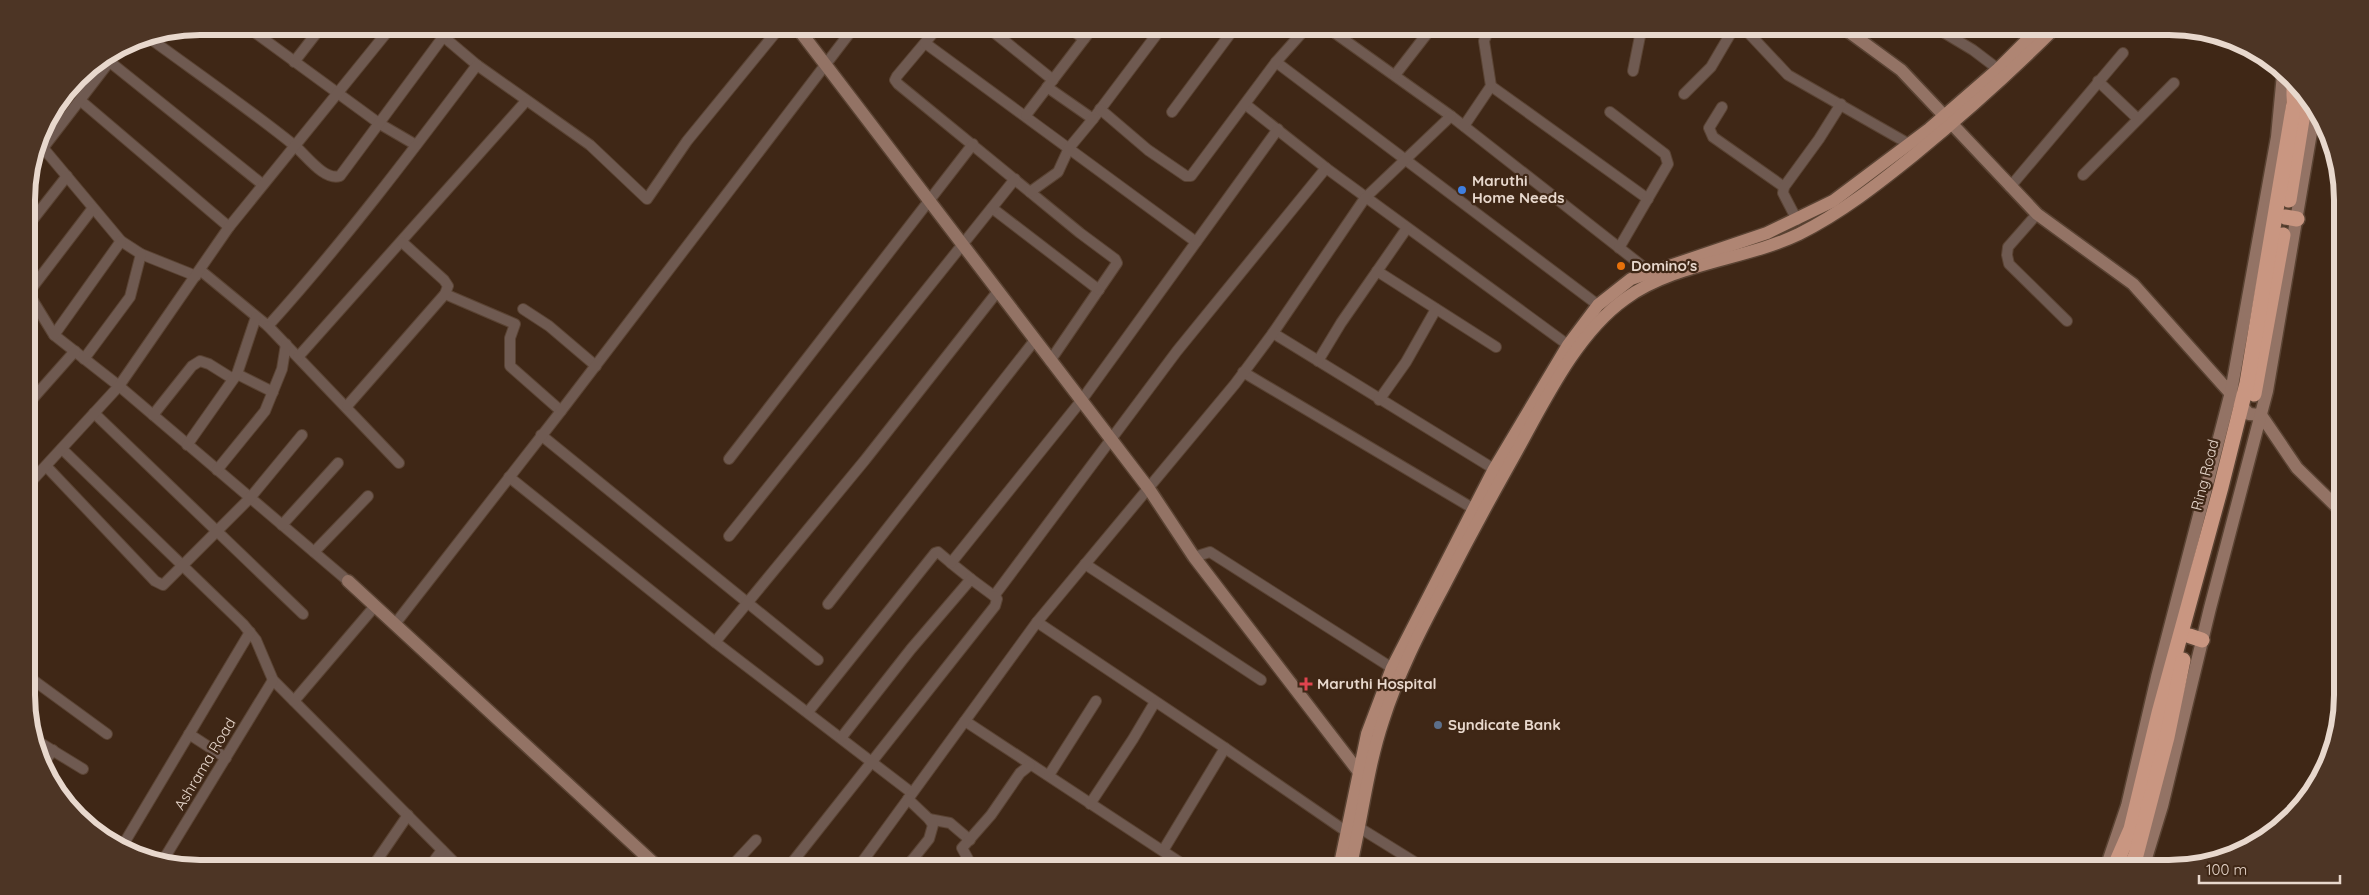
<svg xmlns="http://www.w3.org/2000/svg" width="2369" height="895" viewBox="0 0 2369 895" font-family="Quicksand,sans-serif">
	<rect width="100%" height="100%" fill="#3f2716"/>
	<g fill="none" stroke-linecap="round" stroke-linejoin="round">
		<g stroke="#5a4333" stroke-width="12">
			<g id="street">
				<path d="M 246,26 L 380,124 L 416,145"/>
				<path d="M 431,26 L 477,65 L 590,145 L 647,199 L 687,141 L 781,26"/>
				<path d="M 939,26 L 897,76 L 895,80 L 898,84 L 1080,233 L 1115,259 L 1117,263 L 1050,361"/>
				<path d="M 986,26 L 1053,80"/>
				<path d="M 1067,26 L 1084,39"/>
				<path d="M 1325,26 L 1451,116 L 1650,272"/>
				<path d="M 1742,26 L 1788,75 L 1909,144"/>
				<path d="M 1933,26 L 1973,50 L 1998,69"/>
				<path d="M 148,37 C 197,73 248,108 295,146 C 306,155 324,181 340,176 L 443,37"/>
				<path d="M 925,43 L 1196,242"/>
				<path d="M 110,62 L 262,184"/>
				<path d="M 294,62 L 322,26"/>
				<path d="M 1276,62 L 1598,305"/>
				<path d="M 1633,71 L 1642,26"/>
				<path d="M 1395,75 L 1433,26"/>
				<path d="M 2098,81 L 2138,119"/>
				<path d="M 1491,86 L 1648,199"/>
				<path d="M 1047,87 L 1093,119 L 1163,26"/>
				<path d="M 1684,94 L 1711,67 L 1735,26"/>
				<path d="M 81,101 L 229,227"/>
				<path d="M 1245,104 L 1326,168 L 1568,345"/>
				<path d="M 1722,107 L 1709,128 L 1713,137 L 1784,187"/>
				<path d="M 1100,109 L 1148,150 L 1186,176 L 1191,176 L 1276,62 L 1308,26"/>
				<path d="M 1172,112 L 1236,26"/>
				<path d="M 1610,112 L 1665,154 L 1668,164 L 1619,248"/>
				<path d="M 1026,115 L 1094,26"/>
				<path d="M 1464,126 L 1491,86 L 1484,41 L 1490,26"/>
				<path d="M 39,143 L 121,241 L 141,254 L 196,276"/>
				<path d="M 43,148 L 120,48"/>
				<path d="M 2083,175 L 2174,83"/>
				<path d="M 2010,187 L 2123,53"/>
				<path d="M 1030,192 L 1058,172 L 1069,148 L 1093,119"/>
				<path d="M 992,208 L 1099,290"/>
				<path d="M 2037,214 L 2008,247 L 2007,255 L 2009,264 L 2067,321"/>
				<path d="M 1797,220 L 1783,193 L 1784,187 L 1819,139 L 1841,104"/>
				<path d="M 27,227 L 67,176"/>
				<path d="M 200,270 L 268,326 C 343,243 410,154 477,65"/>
				<path d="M 1377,271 L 1496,347"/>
				<path d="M 27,291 L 54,335 L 119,386 L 348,581"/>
				<path d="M 28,293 L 93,208"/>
				<path d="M 445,294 L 515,324 L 510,338 L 510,366 L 561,411"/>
				<path d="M 523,309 L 549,326 L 596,366"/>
				<path d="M 268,326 L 399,463"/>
				<path d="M 1273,333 L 1494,469"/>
				<path d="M 54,335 L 121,241"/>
				<path d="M 298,357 L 526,101"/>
				<path d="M 84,359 L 130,297 L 141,254"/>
				<path d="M 1318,361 L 1341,323 L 1407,228"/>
				<path d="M 1243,372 L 1474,509"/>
				<path d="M 237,374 L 273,392"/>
				<path d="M 1379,400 L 1406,362 L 1436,309"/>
				<path d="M 28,404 L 75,351"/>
				<path d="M 347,406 L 445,294 L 448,286 L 444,280 L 402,242"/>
				<path d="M 94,413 L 303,614"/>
				<path d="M 153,415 L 192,366 L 200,361 L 209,364 L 233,379"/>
				<path d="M 541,435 L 818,660"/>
				<path d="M 187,445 L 237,374 L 256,317"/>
				<path d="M 62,449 L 243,624 L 256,640 L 273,680 L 461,869"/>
				<path d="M 729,459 L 973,144"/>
				<path d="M 46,466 L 155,581 L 163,585 L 250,498 L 302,435"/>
				<path d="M 217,470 L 265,411 L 282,369 L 286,344"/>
				<path d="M 509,477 L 715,642 L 912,793"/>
				<path d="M 28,485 L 119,386 L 229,227 L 392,26"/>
				<path d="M 282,525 L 338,463"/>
				<path d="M 729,536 L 1015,179"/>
				<path d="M 314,552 L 368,496"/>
				<path d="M 1194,557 L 1210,552 L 1392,668"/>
				<path d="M 951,563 L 971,579"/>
				<path d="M 1085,564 L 1261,680"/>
				<path d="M 828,604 L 1035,340"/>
				<path d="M 1037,622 L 1225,748 L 1347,832"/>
				<path d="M 395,624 L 561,411 L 855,26"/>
				<path d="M 2342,632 L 2343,631"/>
				<path d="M 715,642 L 865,460 L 998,291"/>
				<path d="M 29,677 L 107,734"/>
				<path d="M 294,701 L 375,606"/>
				<path d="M 808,712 L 935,553 L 938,552 L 951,563 L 1081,401 L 1278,129"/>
				<path d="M 965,721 L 1190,869"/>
				<path d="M 189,734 L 226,758"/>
				<path d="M 841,738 L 911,649 L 971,579 L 994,596 L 1177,351 L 1326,168"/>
				<path d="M 34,739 L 83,769"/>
				<path d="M 45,761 L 53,750"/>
				<path d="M 1049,775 L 1096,701"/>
				<path d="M 1090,804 L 1133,739 L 1155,702"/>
				<path d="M 929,819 L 950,823 L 970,840"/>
				<path d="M 1355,825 L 1426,869"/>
				<path d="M 123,845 L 250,632"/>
				<path d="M 1164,849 L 1225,748"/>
				<path d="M 162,862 L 273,680"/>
				<path d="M 371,869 L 408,815"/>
				<path d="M 428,869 L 442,850"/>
				<path d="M 729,869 L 756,840"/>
				<path d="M 787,869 L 995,606 L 997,599 L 994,596"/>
				<path d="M 857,869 L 1037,622 L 1235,384 L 1273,333 L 1365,198 L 1451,116"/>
				<path d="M 905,869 L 929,839 L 933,825 L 929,819 L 908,799"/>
				<path d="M 968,869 L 968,859 L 962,848 L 991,815 L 1020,773 L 1030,765"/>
				<path d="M 1032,869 L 1035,865"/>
			</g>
		</g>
		<g stroke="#5a4333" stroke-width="15">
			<g id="secondary">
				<path d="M 796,26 L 1149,489 L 1194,557 L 1359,772 L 1366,776"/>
				<path d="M 1841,26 L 1901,70 L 2037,214 L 2133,284 L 2249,414 L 2261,415 L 2297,468 L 2342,512"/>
				<path d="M 348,581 L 660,869"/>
				<path d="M 2106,868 L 2127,806 L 2157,677 L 2231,392 L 2277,137 L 2283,74"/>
				<path d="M 2143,868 L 2162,806 L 2210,608 L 2267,391 L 2315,109"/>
			</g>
		</g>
		<g stroke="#5a4333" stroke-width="15">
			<g id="primary">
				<path d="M 1339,869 L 1367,734 L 1392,668 L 1494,469 L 1568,345 L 1598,305 L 1631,279 L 1767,233 L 1833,201 L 1929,129 L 1998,69 L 2041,26"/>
				<path d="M 1350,869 C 1362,820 1367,769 1383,721 C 1398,674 1420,631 1443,588 C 1464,547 1486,506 1509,465 C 1540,411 1573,336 1625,299 C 1674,263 1745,260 1799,234 C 1841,213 1878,184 1914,155 C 1964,114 2011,72 2057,26"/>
			</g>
		</g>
		<g stroke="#5a4333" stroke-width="18">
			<g id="highway">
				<path d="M 2289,200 L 2306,95"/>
				<path d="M 2285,217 L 2297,219"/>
				<path d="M 2254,394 L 2283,235"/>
				<path d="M 2190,636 L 2202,640"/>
				<path d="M 2114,868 L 2131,829 L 2159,713 L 2221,487 L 2247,383 L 2294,103 L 2294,82"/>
				<path d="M 2130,868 L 2136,855 L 2167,737 L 2183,660"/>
			</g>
		</g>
		<use href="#street" stroke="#6f5a51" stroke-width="10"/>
		<use href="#secondary" stroke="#937365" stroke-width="12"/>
		<use href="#primary" stroke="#af8573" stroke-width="12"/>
		<use href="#highway" stroke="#c99681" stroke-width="15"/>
	</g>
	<circle fill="#3f7fe0" stroke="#3f2716" stroke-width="2" cx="1462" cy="190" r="5"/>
	<circle fill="#e8710a" stroke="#3f2716" stroke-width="2" cx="1621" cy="266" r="5"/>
	<path fill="#e0444e" stroke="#3f2716" stroke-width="2" d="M1303.5 676.5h5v5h5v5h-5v5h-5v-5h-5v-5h5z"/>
	<circle fill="#5c6f8a" stroke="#3f2716" stroke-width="2" cx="1438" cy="725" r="5"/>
	<g text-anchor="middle" stroke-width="4.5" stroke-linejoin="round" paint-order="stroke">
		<g font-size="15" font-weight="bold" fill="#e8d8cd" stroke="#3f2716" text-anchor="start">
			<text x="1472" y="186">Maruthi<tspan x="1472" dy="17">Home Needs</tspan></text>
			<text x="1631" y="271">Domino's</text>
			<text x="1317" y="689">Maruthi Hospital</text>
			<text x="1448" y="730">Syndicate Bank</text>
		</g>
		<g font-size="15" fill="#e8d8cd" stroke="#3f2716">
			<text transform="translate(2205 475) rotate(-76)" y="5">Ring Road</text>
			<text transform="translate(205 764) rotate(-59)" y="5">Ashrama Road</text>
		</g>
	</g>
	<path d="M0 0H2369V895H0ZM200 35H2169A165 165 0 0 1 2334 200V695A165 165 0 0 1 2169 860H200A165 165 0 0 1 35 695V200A165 165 0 0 1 200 35Z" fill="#4d3525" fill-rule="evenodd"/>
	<path fill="none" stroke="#e8d8cd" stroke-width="6" d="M200 35H2169A165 165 0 0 1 2334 200V695A165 165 0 0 1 2169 860H200A165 165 0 0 1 35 695V200A165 165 0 0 1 200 35Z"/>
	<path d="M2199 875v8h141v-8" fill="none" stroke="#e8d8cd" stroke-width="2.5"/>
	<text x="2206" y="875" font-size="15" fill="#e8d8cd" stroke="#3f2716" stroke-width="4" paint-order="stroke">100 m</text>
</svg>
